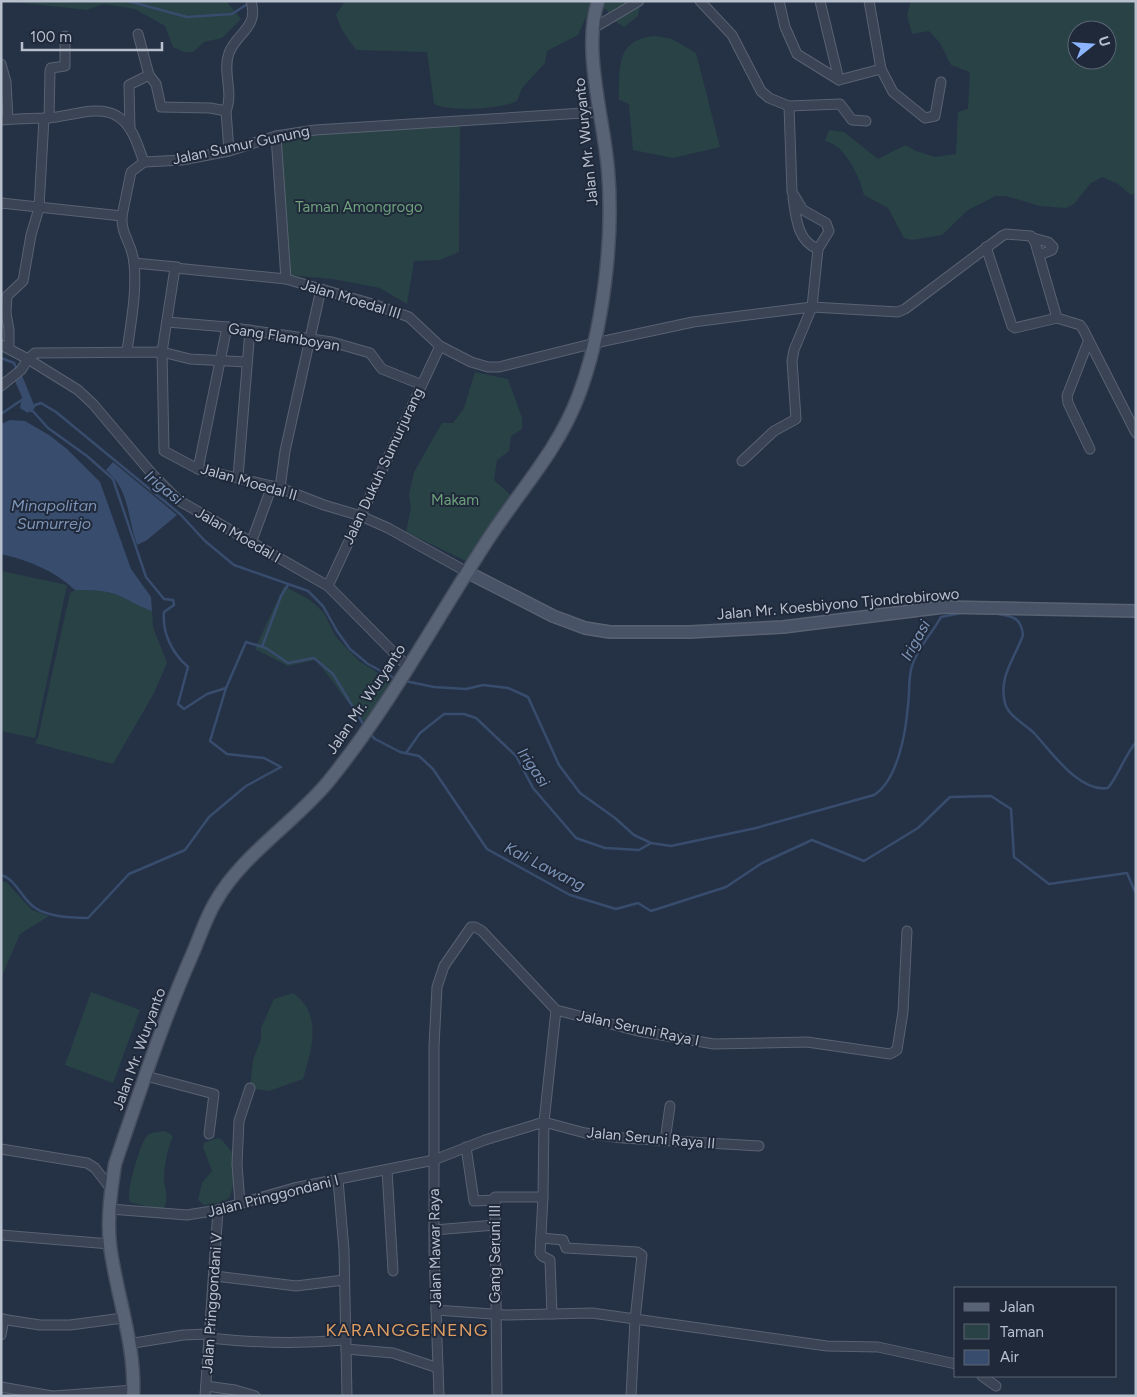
<svg xmlns="http://www.w3.org/2000/svg" width="1137" height="1397" viewBox="0 0 1137 1397" font-family="Figtree,sans-serif">
	<rect width="100%" height="100%" fill="#253245"/>
	<g fill="#284246" fill-rule="evenodd">
		<path d="M 6,1 L 226,1 L 241,19 L 222,38 L 204,42 L 193,52 L 184,52 L 173,47 L 165,26 L 135,9 L 104,4 L 87,10 Z"/>
		<path d="M 345,1 L 641,1 L 638,16 L 624,27 L 614,21 L 606,9 L 590,8 L 578,35 L 547,51 L 545,63 L 522,88 L 517,101 C 502,109 449,112 434,104 L 427,52 L 356,50 L 342,30 L 336,15 Z"/>
		<path d="M 911,1 L 1136,1 L 1136,193 L 1131,195 L 1118,184 L 1102,177 L 1090,184 L 1074,204 L 1066,208 L 1040,206 L 1006,196 L 996,196 L 968,210 L 942,235 L 912,240 L 904,238 L 888,208 L 864,195 C 860,178 845,144 825,141 L 829,130 L 844,132 L 878,159 L 905,145 L 916,151 L 935,157 L 956,154 L 958,112 L 968,109 L 970,72 L 951,65 L 940,43 L 929,31 L 912,34 L 907,15 ZM 1077,30 L 1107,30 L 1107,60 L 1077,60 Z"/>
		<path d="M 657,36 L 672,39 L 696,53 L 720,147 L 673,158 L 633,150 L 629,104 L 619,100 C 620,68 615,38 657,36 Z"/>
		<path d="M 460,126 L 459,252 L 440,260 L 414,261 L 407,304 L 380,288 L 333,279 L 287,275 L 280,140 L 305,135 Z"/>
		<path d="M 475,372 L 508,379 L 522,418 L 522,429 L 511,436 L 509,451 L 497,460 L 494,480 L 512,496 L 468,562 L 406,532 L 411,508 L 409,495 L 414,472 L 442,423 L 453,423 L 464,408 Z"/>
		<path d="M 1,571 L 67,585 L 35,738 L 1,731 Z"/>
		<path d="M 284,586 L 310,600 L 324,613 L 336,637 L 359,661 L 391,681 L 368,725 C 347,705 335,681 315,660 L 288,666 L 255,649 Z"/>
		<path d="M 75,590 C 89,590 102,590 115,594 C 128,599 139,607 152,611 L 153,627 L 167,663 L 154,693 L 113,764 L 35,743 L 38,737 L 70,593 Z"/>
		<path d="M 1,882 L 6,882 L 32,910 L 49,916 L 20,934 L 1,978 Z"/>
		<path d="M 91,992 L 140,1010 L 113,1083 L 65,1065 Z"/>
		<path d="M 293,993 C 323,1014 312,1049 303,1079 L 269,1091 L 250,1088 L 253,1060 L 261,1039 L 261,1028 L 274,999 Z"/>
		<path d="M 165,1131 L 173,1136 C 168,1147 165,1161 164,1174 C 163,1186 170,1198 164,1208 L 160,1210 L 130,1202 C 125,1194 140,1145 146,1137 C 150,1132 159,1132 165,1131 Z"/>
		<path d="M 217,1138 L 221,1139 L 239,1160 L 230,1197 L 221,1203 L 204,1205 L 198,1200 L 202,1183 L 212,1171 L 203,1147 L 204,1143 Z"/>
	</g>
	<g fill="#384c6d">
		<path d="M 21,373 L 34,405 L 28,413 L 20,408 L 22,397 L 14,379 Z"/>
		<path d="M 10,420 L 25,421 L 49,435 L 67,449 L 100,482 L 131,569 L 151,597 L 152,611 C 139,607 128,599 115,594 C 102,590 89,590 75,590 C 55,571 28,560 1,554 L 1,424 Z"/>
		<path d="M 113,462 L 177,515 L 147,540 L 137,545 C 127,517 130,490 106,470 Z"/>
	</g>
	<g fill="none" stroke-linecap="round" stroke-linejoin="round">
		<g stroke="#384c6d" stroke-width="2.5">
			<path d="M 128,1 L 187,17 L 232,14 L 249,3"/>
			<path d="M 1,358 L 14,363 L 17,370"/>
			<path d="M 30,408 L 48,428 L 87,456 L 113,479 L 146,577 L 164,599 L 173,600 L 174,605 L 164,612 C 162,633 172,653 188,667 L 178,704 L 184,709 L 207,694 L 226,688 L 246,642 L 266,648 L 288,663 L 314,658 L 333,674 L 365,727"/>
			<path d="M 31,411 L 35,405 L 41,403 L 56,412 L 180,514 L 205,541 L 234,565 L 308,591 L 323,606 L 337,631 L 350,649 L 368,664 L 394,678"/>
			<path d="M 1,414 L 23,399"/>
			<path d="M 998,614 C 1013,616 1021,618 1023,635 C 1015,658 998,677 1005,703 C 1008,716 1025,724 1034,733 C 1051,751 1079,793 1108,788 C 1119,774 1124,757 1136,742"/>
			<path d="M 262,647 L 281,596 L 288,585"/>
			<path d="M 405,681 L 434,687 L 466,689 L 483,685 L 508,688 L 528,697 L 559,765 L 580,793 L 615,818 L 634,835 L 651,843 L 671,846 L 756,828 L 874,795 C 898,780 906,731 908,705 C 910,692 908,678 912,666 C 917,648 932,634 941,617 L 966,612"/>
			<path d="M 370,734 L 375,739 L 400,752 L 419,756 L 433,769 L 487,849 L 570,895 L 616,909 L 638,903 L 651,911 L 726,887 L 762,863 L 812,840 L 864,861 L 918,828 L 950,797 L 991,796 L 1011,809 L 1014,857 L 1049,884 L 1127,873 L 1136,894"/>
			<path d="M 406,753 L 420,733 L 444,714 L 464,714 L 476,718 L 516,756 L 533,788 L 576,838 L 605,848 L 639,850 L 651,843"/>
			<path d="M 1,875 C 16,879 22,899 34,907 C 47,917 72,918 88,918 L 129,874 L 185,850 L 209,817 L 246,786 L 281,767 L 264,758 L 227,754 L 210,741 L 226,688"/>
		</g>
		<g stroke="#596272" stroke-width="11">
			<g id="street">
				<path d="M 700,1 L 732,35 L 761,91 L 769,98 L 789,106 L 792,192 L 803,210 L 826,223 L 829,231 L 818,249 L 812,307 L 794,350 L 792,361 L 796,419 L 774,431 L 742,461"/>
				<path d="M 779,1 L 785,27 L 797,54 L 839,80 L 881,69 L 869,1"/>
				<path d="M 820,1 L 839,80"/>
				<path d="M 592,29 L 639,1"/>
				<path d="M 1,64 L 6,82 L 8,119"/>
				<path d="M 881,69 L 893,92 L 925,118 L 935,116 L 941,82"/>
				<path d="M 149,75 L 156,84 L 161,107 L 210,108 L 226,111 L 229,151"/>
				<path d="M 789,106 L 840,104 L 852,120 L 866,121"/>
				<path d="M 226,111 C 234,92 222,72 229,53 C 237,32 259,28 251,1"/>
				<path d="M 49,118 L 50,71 L 51,68 L 65,66 L 65,36"/>
				<path d="M 1,120 C 17,119 33,118 48,118 C 69,117 98,104 117,116 C 133,125 138,147 144,162 L 182,160 L 229,151 L 276,136 L 315,130 L 599,112"/>
				<path d="M 130,129 L 129,85 L 149,75 L 138,34"/>
				<path d="M 276,136 L 286,279"/>
				<path d="M 793,198 C 796,217 797,241 818,249"/>
				<path d="M 1,203 L 122,216 L 131,172 L 144,162"/>
				<path d="M 122,216 C 121,236 132,242 134,263 C 137,292 131,322 127,351"/>
				<path d="M 1033,238 L 1048,242 L 1053,247 L 1052,250 L 1039,255"/>
				<path d="M 986,247 L 1012,326 L 1015,328 L 1057,318"/>
				<path d="M 134,263 L 177,267"/>
				<path d="M 167,322 L 227,327 L 332,342 L 370,353 L 382,369 L 420,384"/>
				<path d="M 1088,342 L 1067,396 L 1068,403 L 1090,449"/>
				<path d="M 1,345 L 28,359 L 21,370 L 1,386"/>
				<path d="M 9,348 L 9,330 L 6,313 L 7,296 L 23,281 L 31,235 L 39,208 L 44,118"/>
				<path d="M 246,362 L 190,359 L 162,352 L 35,353 L 28,359 L 78,390 L 93,404 L 153,475 L 178,500 L 328,586 L 408,667"/>
				<path d="M 198,469 L 227,327"/>
				<path d="M 238,477 L 250,330"/>
				<path d="M 280,488 L 285,451 L 321,289"/>
				<path d="M 251,543 L 272,486"/>
				<path d="M 467,572 L 388,528 L 361,516 L 324,505 L 280,488 L 198,469 L 164,451 L 162,352 L 175,268 L 286,279 L 376,305 L 409,317 L 440,346 L 471,362 L 488,367 L 499,367 L 595,343 L 693,322 L 812,307 L 898,312 L 905,309 L 1002,236 L 1006,234 L 1031,236 L 1035,242 L 1057,318 L 1080,325 L 1083,329 L 1136,433"/>
				<path d="M 328,586 L 440,346"/>
				<path d="M 146,1076 L 214,1094 L 209,1134"/>
				<path d="M 665,1141 L 670,1106"/>
				<path d="M 466,1147 L 474,1201 L 495,1200"/>
				<path d="M 1,1149 L 87,1163 L 95,1168 L 111,1189"/>
				<path d="M 387,1170 L 393,1271"/>
				<path d="M 338,1180 L 344,1250 L 347,1396"/>
				<path d="M 543,1197 L 540,1253 L 542,1256 L 550,1260 L 552,1314"/>
				<path d="M 240,1204 L 237,1164 L 239,1121 L 250,1088"/>
				<path d="M 110,1209 L 187,1215 L 218,1210 L 294,1188 L 434,1160 L 485,1140 L 544,1122 L 585,1133 L 623,1138 L 759,1146"/>
				<path d="M 434,1230 L 495,1225"/>
				<path d="M 1,1235 L 110,1244"/>
				<path d="M 541,1238 L 563,1240 L 566,1248 L 637,1252 L 642,1255 L 635,1320 L 631,1396"/>
				<path d="M 215,1276 L 296,1286 L 344,1280"/>
				<path d="M 436,1310 L 506,1315 L 592,1313 L 827,1346 L 878,1347 L 956,1364"/>
				<path d="M 1,1319 L 40,1325 L 70,1325 L 123,1318"/>
				<path d="M 1,1335 L 4,1319"/>
				<path d="M 209,1338 C 255,1343 300,1344 345,1340"/>
				<path d="M 128,1344 L 183,1335 L 209,1334"/>
				<path d="M 346,1349 L 393,1353 L 438,1368"/>
				<path d="M 982,1376 L 996,1386"/>
				<path d="M 206,1386 L 235,1390 L 255,1396"/>
				<path d="M 1,1387 L 52,1396"/>
				<path d="M 54,1396 L 134,1390"/>
				<path d="M 205,1396 L 218,1210"/>
				<path d="M 439,1396 L 434,1252 L 434,1046 L 437,987 L 444,966 L 471,927 L 475,927 L 482,931 L 556,1010 L 638,1031 L 714,1044 L 807,1042 L 890,1054 L 897,1050 L 903,1012 L 907,931"/>
				<path d="M 497,1396 L 495,1197 L 543,1197 L 544,1122 L 556,1010"/>
			</g>
		</g>
		<g stroke="#596272" stroke-width="14">
			<path id="secondary" d="M 467,572 L 553,616 L 585,628 L 610,632 L 690,632 L 783,627 L 944,607 L 1136,611"/>
		</g>
		<g stroke="#444d5e" stroke-width="15">
			<path id="primary" d="M 133,1396 C 136,1345 116,1294 110,1245 C 107,1219 111,1190 115,1164 C 139,1094 162,1023 192,955 C 200,937 206,917 216,901 C 241,856 295,822 328,782 C 389,707 435,621 487,541 C 518,493 558,450 578,397 C 603,332 614,239 608,170 C 604,119 582,50 598,1"/>
		</g>
		<use href="#street" stroke="#3a4455" stroke-width="9"/>
		<use href="#secondary" stroke="#485368" stroke-width="11"/>
		<use href="#primary" stroke="#586375" stroke-width="12"/>
	</g>
	<g text-anchor="middle" stroke-width="4" stroke-linejoin="round" paint-order="stroke">
		<g font-size="15" fill="#b8c0ce" stroke="#1f293a">
			<text transform="translate(586 142) rotate(-96)" y="5">Jalan Mr. Wuryanto</text>
			<text transform="translate(241 145) rotate(-12)" y="5">Jalan Sumur Gunung</text>
			<text transform="translate(351 299) rotate(17)" y="5">Jalan Moedal III</text>
			<text transform="translate(284 337) rotate(9)" y="5">Gang Flamboyan</text>
			<text transform="translate(383 466) rotate(-65)" y="5">Jalan Dukuh Sumurjurang</text>
			<text transform="translate(249 482) rotate(16)" y="5">Jalan Moedal II</text>
			<text transform="translate(238 535) rotate(30)" y="5">Jalan Moedal I</text>
			<text transform="translate(838 604) rotate(-5)" y="5">Jalan Mr. Koesbiyono Tjondrobirowo</text>
			<text transform="translate(366 699) rotate(-56)" y="5">Jalan Mr. Wuryanto</text>
			<text transform="translate(638 1028) rotate(12)" y="5">Jalan Seruni Raya I</text>
			<text transform="translate(139 1049) rotate(-70)" y="5">Jalan Mr. Wuryanto</text>
			<text transform="translate(651 1138) rotate(5)" y="5">Jalan Seruni Raya II</text>
			<text transform="translate(273 1196) rotate(-14)" y="5">Jalan Pringgondani I</text>
			<text transform="translate(435 1248) rotate(-91)" y="5">Jalan Mawar Raya</text>
			<text transform="translate(495 1254) rotate(-90)" y="5">Gang Seruni III</text>
			<text transform="translate(212 1303) rotate(-86)" y="5">Jalan Pringgondani V</text>
		</g>
		<g font-size="15" fill="#6da07b" stroke="#1f293a">
			<text x="359" y="212">Taman Amongrogo</text>
			<text x="455" y="505">Makam</text>
		</g>
		<g font-size="16" font-style="italic" fill="#7d94b7" stroke="#1f293a">
			<text transform="translate(164 487) rotate(39)" y="6">Irigasi</text>
			<text x="54" y="511">Minapolitan<tspan x="54" dy="18">Sumurrejo</tspan></text>
			<text transform="translate(915 640) rotate(-61)" y="6">Irigasi</text>
			<text transform="translate(534 767) rotate(56)" y="6">Irigasi</text>
			<text transform="translate(545 866) rotate(27)" y="6">Kali Lawang</text>
		</g>
		<g font-size="18" letter-spacing="1" fill="#de9d63" stroke="#1f293a">
			<text x="407" y="1336">KARANGGENENG</text>
		</g>
	</g>
	<rect width="1137" height="1397" fill="none" stroke="#b8c0ce" stroke-width="5"/>
	<rect x="954" y="1287" width="162" height="90" fill="#1f293a" stroke="#5c6575"/>
	<rect x="964" y="1303" width="25" height="8" fill="#586375" stroke="#5c6575"/>
	<text x="1000" y="1312" font-size="15" fill="#b8c0ce">Jalan</text>
	<rect x="964" y="1324" width="25" height="15" fill="#284246" stroke="#5c6575"/>
	<text x="1000" y="1337" font-size="15" fill="#b8c0ce">Taman</text>
	<rect x="964" y="1350" width="25" height="15" fill="#384c6d" stroke="#5c6575"/>
	<text x="1000" y="1362" font-size="15" fill="#b8c0ce">Air</text>
	<g transform="translate(1092 45) rotate(73)"><circle r="24" fill="#1f293a" stroke="#5c6575"/>
	<path d="M0-4L9 19L0 12L-9 19Z" fill="#8cb4ff"/>
	<text y="-8" font-size="14" font-weight="bold" text-anchor="middle" fill="#b8c0ce">U</text>
	</g>
	<path d="M22 42v8h140v-8" fill="none" stroke="#b8c0ce" stroke-width="2.5"/>
	<text x="30" y="42" font-size="15" fill="#b8c0ce" stroke="#1f293a" stroke-width="4" paint-order="stroke">100 m</text>
</svg>
